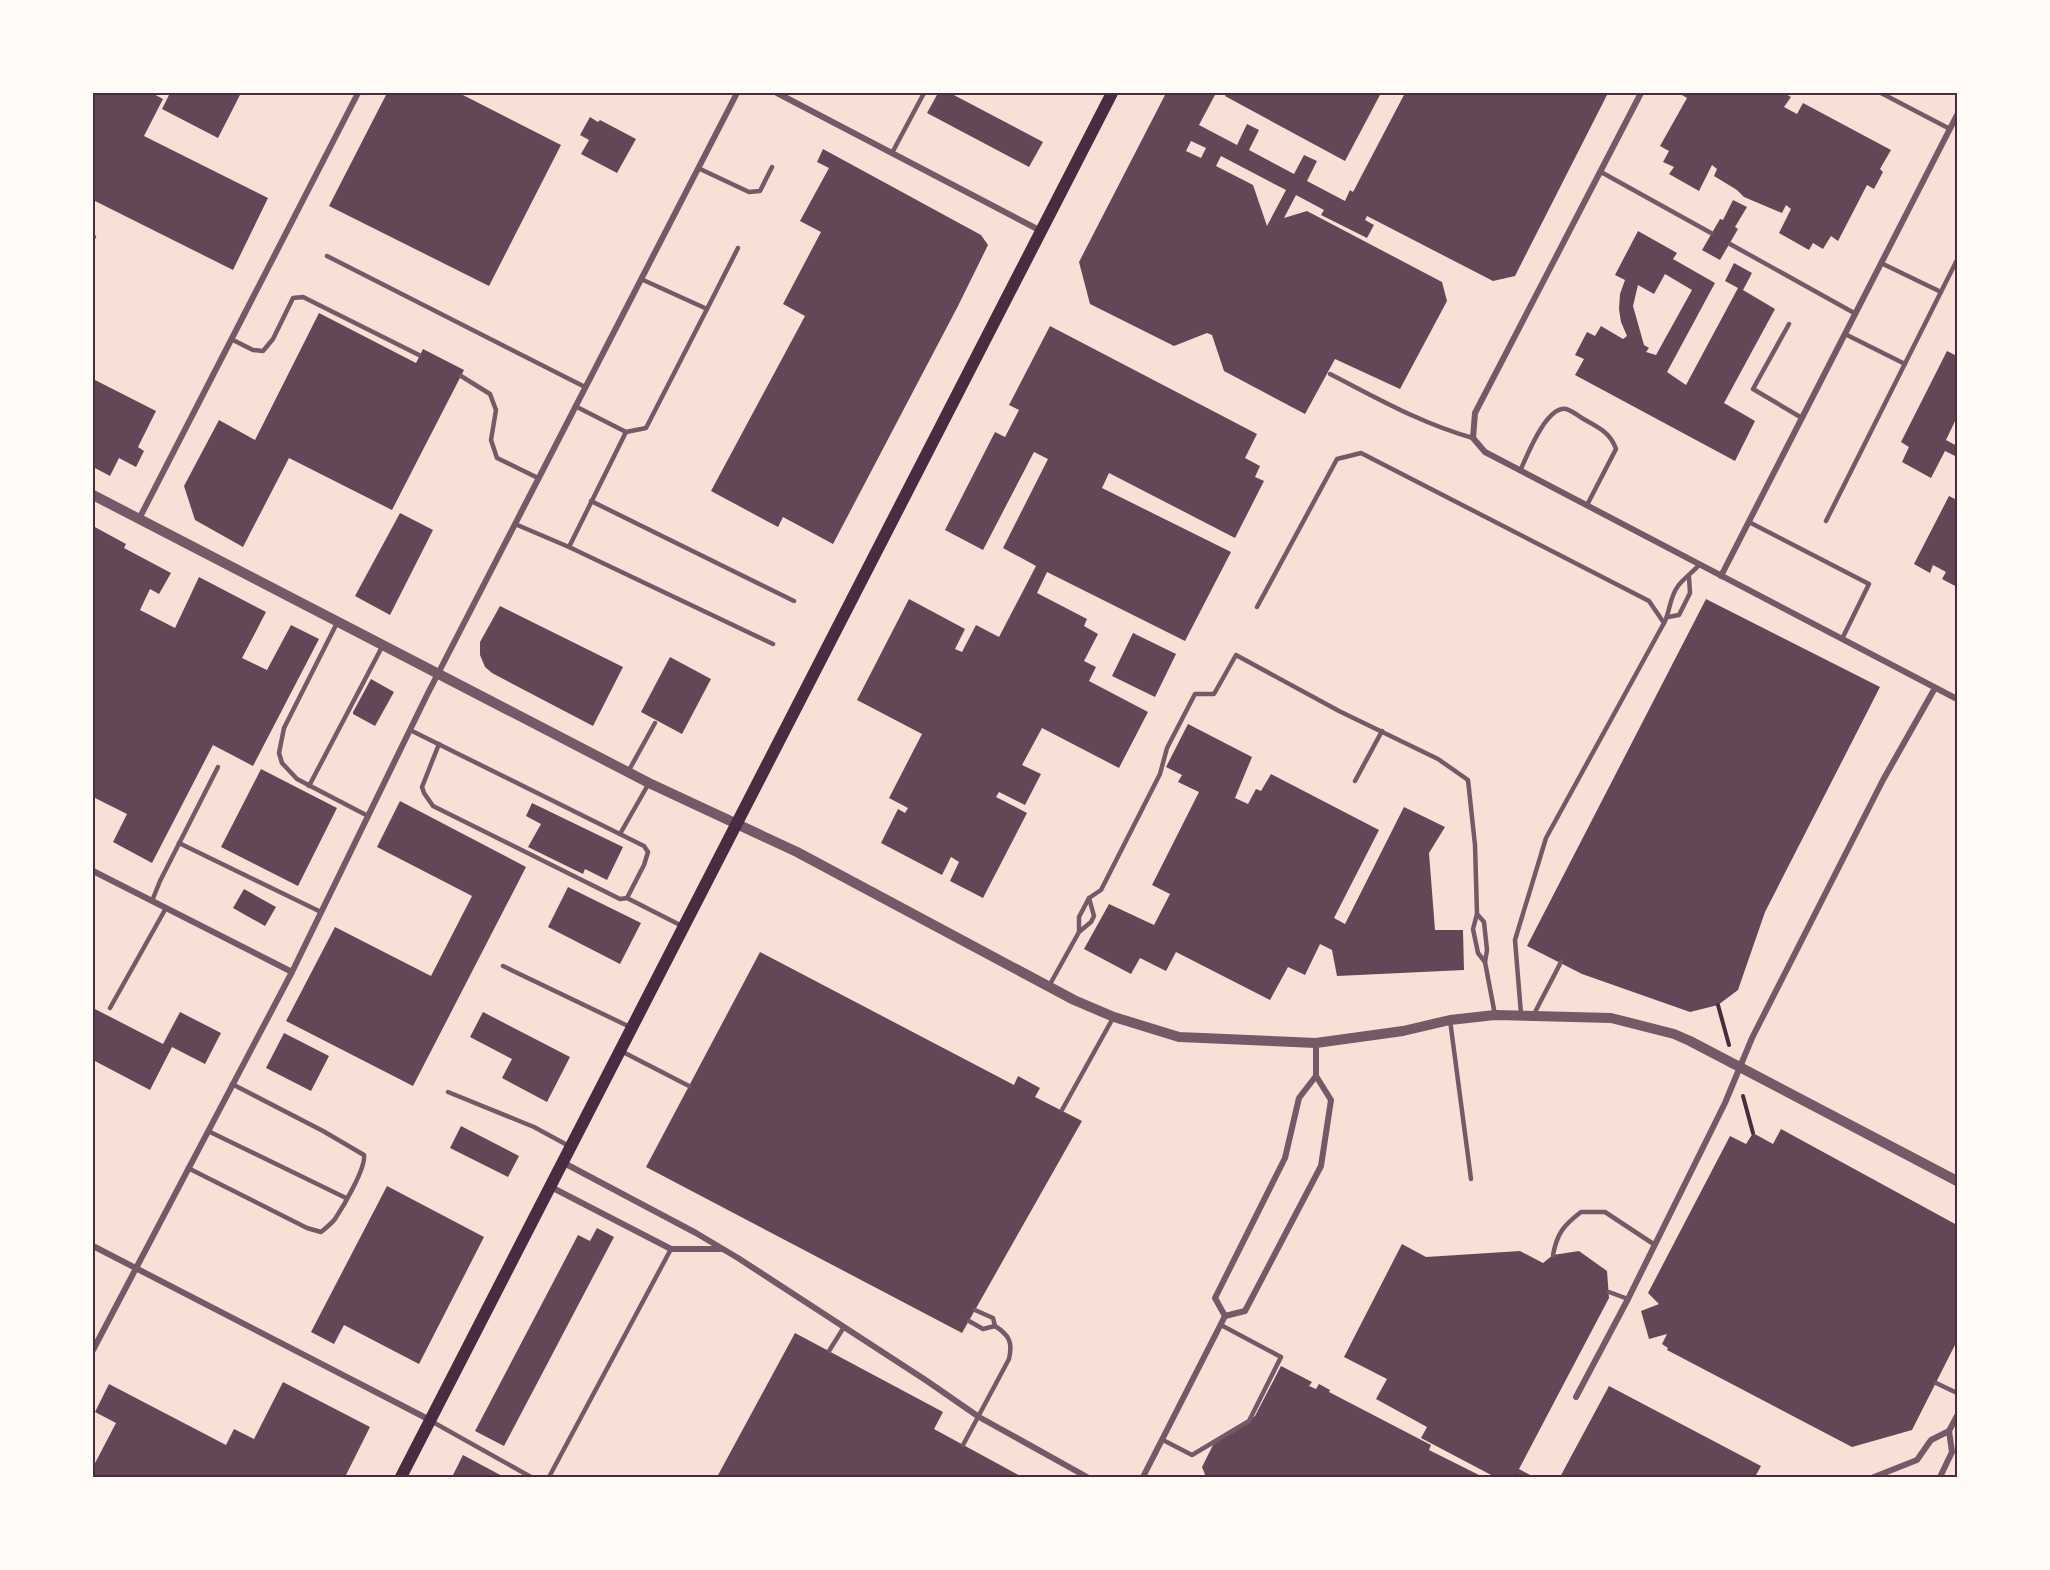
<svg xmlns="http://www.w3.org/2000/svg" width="2050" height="1570" viewBox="0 0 2050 1570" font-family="Figtree,sans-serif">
	<rect width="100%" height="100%" fill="#f7e1d7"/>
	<g fill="#644757" fill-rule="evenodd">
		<path d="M 93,93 L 152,93 L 163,99 L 144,136 L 268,198 L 233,270 L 93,200 Z"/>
		<path d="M 170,93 L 241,93 L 218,138 L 162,109 Z"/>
		<path d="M 387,93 L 459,93 L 561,145 L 489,286 L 329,206 Z"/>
		<path d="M 938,93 L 950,93 L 1043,142 L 1029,167 L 927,113 Z"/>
		<path d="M 1166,93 L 1216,93 L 1199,125 L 1237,145 L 1247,124 L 1259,130 L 1249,150 L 1294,174 L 1304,155 L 1317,161 L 1307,181 L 1345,201 L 1350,190 L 1353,192 L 1405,93 L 1608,93 L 1515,276 L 1493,281 L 1367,216 L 1365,220 L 1374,225 L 1367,238 L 1321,215 L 1324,210 L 1296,195 L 1284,218 L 1307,211 L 1442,282 L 1447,301 L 1400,389 L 1335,359 L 1305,414 L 1224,371 L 1212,335 L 1207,333 L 1174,346 L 1090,304 L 1079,262 ZM 1191,141 L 1206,148 L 1201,158 L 1186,151 ZM 1221,156 L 1286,190 L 1267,226 L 1253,185 L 1216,166 Z"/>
		<path d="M 1227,93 L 1381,93 L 1345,161 L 1225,96 Z"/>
		<path d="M 1684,93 L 1784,93 L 1791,97 L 1784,107 L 1797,114 L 1803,103 L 1891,150 L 1880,169 L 1883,172 L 1874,189 L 1867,185 L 1838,241 L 1831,236 L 1823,249 L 1813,243 L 1809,250 L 1779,233 L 1791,209 L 1786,205 L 1782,213 L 1744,197 L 1737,190 L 1714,176 L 1717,169 L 1712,165 L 1699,191 L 1669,174 L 1674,167 L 1663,162 L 1669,151 L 1660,146 L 1687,98 L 1682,95 Z"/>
		<path d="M 590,117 L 598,122 L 600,120 L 636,139 L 617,173 L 581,154 L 589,140 L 580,135 Z"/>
		<path d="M 823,149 L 981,235 L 988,245 L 958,306 L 833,544 L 783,517 L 778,527 L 711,491 L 805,316 L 783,304 L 821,232 L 800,221 L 829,168 L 817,162 Z"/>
		<path d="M 1733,200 L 1747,207 L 1735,227 L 1738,229 L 1720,260 L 1702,250 L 1720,219 L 1723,220 Z"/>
		<path d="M 1638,231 L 1677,253 L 1673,259 L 1715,283 L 1667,372 L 1686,385 L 1738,288 L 1725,281 L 1734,263 L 1752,273 L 1743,290 L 1775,309 L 1724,403 L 1755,421 L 1735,461 L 1575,375 L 1584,359 L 1575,355 L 1587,332 L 1595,336 L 1601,326 L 1623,339 L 1627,336 L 1621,322 L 1619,309 L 1620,294 L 1625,280 L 1615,275 ZM 1665,274 L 1692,290 L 1656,355 L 1646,352 L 1649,348 L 1644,345 L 1633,306 L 1638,285 L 1654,294 Z"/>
		<path d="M 319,313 L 416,363 L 423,349 L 464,370 L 392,510 L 289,458 L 243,547 L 195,520 L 184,486 L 219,420 L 255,440 Z"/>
		<path d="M 1050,326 L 1257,434 L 1245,458 L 1260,466 L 1255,477 L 1264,481 L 1235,538 L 1109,473 L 1102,488 L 1231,552 L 1185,641 L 1047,572 L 1037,593 L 1087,619 L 1084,626 L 1098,634 L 1084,661 L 1096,667 L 1089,681 L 1148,712 L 1119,768 L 1042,728 L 1022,765 L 1041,774 L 1025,805 L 999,792 L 996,797 L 1027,813 L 983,898 L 950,881 L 959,862 L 951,857 L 942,875 L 881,843 L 898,809 L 905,813 L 908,808 L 889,798 L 922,734 L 857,700 L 909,599 L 965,629 L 955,649 L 962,652 L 976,625 L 999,637 L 1036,566 L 1003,548 L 1048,459 L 1034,452 L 983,550 L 945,530 L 995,432 L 1005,437 L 1019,410 L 1009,405 Z"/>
		<path d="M 1947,351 L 1957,356 L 1957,417 L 1946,440 L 1957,446 L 1957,457 L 1945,451 L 1931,478 L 1902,462 L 1909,447 L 1901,442 Z"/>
		<path d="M 93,379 L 156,411 L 138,447 L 144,451 L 136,467 L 119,458 L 110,476 L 93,467 Z"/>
		<path d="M 1949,496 L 1957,500 L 1957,587 L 1942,579 L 1946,572 L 1933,565 L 1930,573 L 1914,564 Z"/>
		<path d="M 400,513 L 433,530 L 390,615 L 355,596 Z"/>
		<path d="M 93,526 L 126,544 L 124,548 L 171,573 L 159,594 L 150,589 L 140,610 L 175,628 L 199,577 L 266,612 L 242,658 L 267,670 L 291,625 L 319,639 L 253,766 L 213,745 L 152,863 L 113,842 L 127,814 L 93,797 Z"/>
		<path d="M 1706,599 L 1880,687 L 1765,912 L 1738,990 L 1718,1005 L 1690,1012 L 1582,974 L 1527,946 Z"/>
		<path d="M 500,606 L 623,667 L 593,726 L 492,673 L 485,667 L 480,655 L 480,642 Z"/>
		<path d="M 1133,633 L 1176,654 L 1155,697 L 1112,676 Z"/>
		<path d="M 670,657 L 711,679 L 682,734 L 641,712 Z"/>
		<path d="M 371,679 L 394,692 L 375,726 L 353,714 L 353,712 Z"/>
		<path d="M 1188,724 L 1252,757 L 1235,798 L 1248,804 L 1256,789 L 1261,791 L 1271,774 L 1379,830 L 1334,918 L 1345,924 L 1404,807 L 1445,827 L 1429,853 L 1435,930 L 1463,930 L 1464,970 L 1337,976 L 1332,950 L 1320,944 L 1305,975 L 1288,967 L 1270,1000 L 1176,952 L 1166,971 L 1140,958 L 1131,974 L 1084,949 L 1109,904 L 1154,925 L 1170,894 L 1152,885 L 1199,792 L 1178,782 L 1182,775 L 1166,767 Z"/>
		<path d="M 261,769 L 337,808 L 298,886 L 221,847 Z"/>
		<path d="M 400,801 L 526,867 L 413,1086 L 286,1021 L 335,927 L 431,976 L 472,896 L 377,847 Z"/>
		<path d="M 532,803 L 623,847 L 607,880 L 585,869 L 583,874 L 528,847 L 541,824 L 526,816 Z"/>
		<path d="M 568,887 L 641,923 L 620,964 L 548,927 Z"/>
		<path d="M 244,889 L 276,907 L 265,926 L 233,908 Z"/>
		<path d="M 760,952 L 1014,1085 L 1018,1076 L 1040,1088 L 1035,1097 L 1082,1121 L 962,1333 L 646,1167 Z"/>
		<path d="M 93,1008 L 163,1044 L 180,1012 L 221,1033 L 205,1064 L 172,1047 L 150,1090 L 93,1060 Z"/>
		<path d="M 483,1012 L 570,1057 L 547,1102 L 502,1078 L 512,1059 L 470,1037 Z"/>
		<path d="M 284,1033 L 329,1056 L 311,1091 L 266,1068 Z"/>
		<path d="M 461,1126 L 519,1156 L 508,1177 L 450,1148 Z"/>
		<path d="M 1781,1129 L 1957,1225 L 1957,1341 L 1912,1430 L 1852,1447 L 1667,1350 L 1668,1348 L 1662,1344 L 1667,1334 L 1649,1339 L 1641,1311 L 1659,1304 L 1648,1293 L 1730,1136 L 1746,1144 L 1753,1133 L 1773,1144 Z"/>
		<path d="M 387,1186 L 484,1237 L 419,1364 L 344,1325 L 334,1344 L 311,1332 Z"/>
		<path d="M 597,1228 L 614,1237 L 504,1446 L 475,1431 L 578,1235 L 590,1241 Z"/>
		<path d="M 1402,1244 L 1426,1257 L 1520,1251 L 1543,1263 L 1553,1255 L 1579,1251 L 1607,1271 L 1609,1298 L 1519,1469 L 1534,1477 L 1495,1477 L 1421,1438 L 1427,1427 L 1376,1399 L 1387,1379 L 1344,1357 Z"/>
		<path d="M 795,1333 L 943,1412 L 934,1429 L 1022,1477 L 717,1477 Z"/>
		<path d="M 1281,1366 L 1312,1382 L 1309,1386 L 1316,1389 L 1319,1384 L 1330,1390 L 1329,1392 L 1431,1445 L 1429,1450 L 1483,1477 L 1206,1477 L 1202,1467 L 1213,1445 L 1255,1416 Z"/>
		<path d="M 283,1382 L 370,1427 L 345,1477 L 93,1477 L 93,1467 L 116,1423 L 95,1412 L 109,1384 L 226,1445 L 234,1429 L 254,1439 Z"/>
		<path d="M 1609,1386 L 1761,1466 L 1755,1477 L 1560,1477 Z"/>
		<path d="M 463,1455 L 504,1477 L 452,1477 Z"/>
	</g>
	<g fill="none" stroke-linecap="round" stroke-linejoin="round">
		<g stroke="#4a2c40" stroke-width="4">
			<path d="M 1718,1005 L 1729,1045"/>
			<path d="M 1743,1096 L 1753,1133"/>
			<path d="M 1515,1476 L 1517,1477"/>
		</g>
		<g stroke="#755966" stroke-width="4.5">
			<path d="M 1881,93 L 1950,129"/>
			<path d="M 892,153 L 924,93"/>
			<path d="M 698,168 L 749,192 L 760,191 L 772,167"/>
			<path d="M 1601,172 L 1711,233"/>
			<path d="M 93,236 L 94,237"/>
			<path d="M 1730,244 L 1856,314"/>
			<path d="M 327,256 L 585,387"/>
			<path d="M 1881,263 L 1941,292"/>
			<path d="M 707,309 L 738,248"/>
			<path d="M 1789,324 L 1753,389 L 1802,418"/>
			<path d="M 1845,334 L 1905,364"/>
			<path d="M 231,339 L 253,350 L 263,351 L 273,339 L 293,298 L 303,297 L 419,355"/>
			<path d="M 1330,374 C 1377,398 1422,424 1473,438"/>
			<path d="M 461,376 L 490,394 L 496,410 L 491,440 L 497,458 L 538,478"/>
			<path d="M 575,406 L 626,432 L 646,428 L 707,309 L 641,279"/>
			<path d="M 1520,471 C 1527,456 1546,406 1566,409 C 1573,411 1581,418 1587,421 C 1600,428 1611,434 1616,449 L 1587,505"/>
			<path d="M 591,501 L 794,601"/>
			<path d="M 1826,521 L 1957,260"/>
			<path d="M 1749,522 L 1869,584 L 1842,639"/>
			<path d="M 515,524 L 569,547 L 773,644"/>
			<path d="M 569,547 L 626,432"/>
			<path d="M 1257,607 L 1337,459 L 1361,453 L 1649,601 L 1664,623 L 1546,838 L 1515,940 L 1521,1014"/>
			<path d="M 1668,617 L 1679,615 L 1690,593 L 1689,577"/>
			<path d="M 337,623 L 284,728 L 279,753 L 282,763 L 297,779 L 368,816"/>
			<path d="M 1664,623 C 1670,613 1669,598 1678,586 C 1683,579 1693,572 1699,565"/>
			<path d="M 410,730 L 644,846 L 648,852 L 644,865 L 627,898"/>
			<path d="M 439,744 L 422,787 L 424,793 L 433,806 L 620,899 L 627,898 L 682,926"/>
			<path d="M 628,772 L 655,723"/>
			<path d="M 1355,781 L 1382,731"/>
			<path d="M 309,786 L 383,645"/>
			<path d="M 620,834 L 649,783"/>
			<path d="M 179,843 L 321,912"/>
			<path d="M 1089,898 L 1101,890 L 1160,774 L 1167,748 L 1195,694 L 1214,694 L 1236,655 L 1339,711 L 1438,759 L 1468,780 L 1475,845 L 1477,914 L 1473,929 L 1478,953 L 1485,962"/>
			<path d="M 152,901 L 160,881 L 218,767"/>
			<path d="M 1477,914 L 1484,922 L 1487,950 L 1485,962 L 1495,1015"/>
			<path d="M 503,966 L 630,1027"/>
			<path d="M 1049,986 L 1079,932 L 1091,922 L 1094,916 L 1089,898 L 1079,917 L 1079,932"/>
			<path d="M 110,1008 L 166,908"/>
			<path d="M 1534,1014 L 1561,962"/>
			<path d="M 1450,1020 L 1471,1179"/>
			<path d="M 621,1051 L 689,1086"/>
			<path d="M 448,1092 L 534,1127 L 569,1146"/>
			<path d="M 1062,1110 L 1113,1018"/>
			<path d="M 208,1131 L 346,1198"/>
			<path d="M 188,1168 L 307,1228 L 321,1232 C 326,1228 331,1224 335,1219 C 343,1207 366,1168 364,1155 L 323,1131 L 232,1084"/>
			<path d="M 1553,1255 C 1557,1233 1564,1225 1581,1212 L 1605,1212 L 1655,1245"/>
			<path d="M 1609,1292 L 1628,1299"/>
			<path d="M 969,1321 L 983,1329 L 995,1326"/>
			<path d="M 829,1351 L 844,1327"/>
			<path d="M 1936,1383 L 1957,1393"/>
			<path d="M 431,1421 L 531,1477"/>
			<path d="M 1163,1440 L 1192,1455 L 1249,1421 L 1281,1357 L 1221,1325"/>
			<path d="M 963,1445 L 1009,1359 C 1013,1342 1009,1335 995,1326 L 993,1318 L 975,1310"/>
			<path d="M 549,1477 L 671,1249"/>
		</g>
		<g stroke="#755966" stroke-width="6">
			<path d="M 777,93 L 1041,231"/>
			<path d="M 1641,93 L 1475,413 L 1473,438 L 1485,452 L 1957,699"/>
			<path d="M 139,519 L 358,93"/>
			<path d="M 1721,576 L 1957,115"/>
			<path d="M 93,871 L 292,972"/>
			<path d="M 564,1163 L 696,1233 L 738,1258 L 927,1381 L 979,1417 L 1087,1477"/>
			<path d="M 551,1187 L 671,1249 L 720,1249"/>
			<path d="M 93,1246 L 430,1420"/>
			<path d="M 1225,1316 L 1245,1311 L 1321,1166 L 1331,1100 L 1316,1076 L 1316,1043"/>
			<path d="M 1225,1316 L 1215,1298 L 1285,1158 L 1299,1098 L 1316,1076"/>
			<path d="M 93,1350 L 292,972 L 427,695 L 737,93"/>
			<path d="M 1576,1397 L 1628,1299 L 1725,1103 L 1752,1038 L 1883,780 L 1935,688"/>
			<path d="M 1143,1477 L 1225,1316"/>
			<path d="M 1874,1477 L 1917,1460 L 1931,1440 L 1949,1431"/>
			<path d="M 1940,1477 L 1952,1452 L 1949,1431 L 1957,1416"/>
		</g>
		<path stroke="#755966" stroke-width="10" d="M 93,495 L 649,783 L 797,852 L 1074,1000 L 1114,1017 L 1179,1037 L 1316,1043 L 1403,1031 L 1450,1020 L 1495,1015 L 1611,1018 L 1674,1034 L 1690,1041 L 1957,1181"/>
		<path stroke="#4a2c40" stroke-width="12" d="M 401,1477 L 1112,93"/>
	</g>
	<rect width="2050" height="1570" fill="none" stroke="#fffaf5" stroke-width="189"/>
	<rect x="94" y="94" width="1862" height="1382" fill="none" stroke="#4a2c40" stroke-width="2"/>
</svg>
